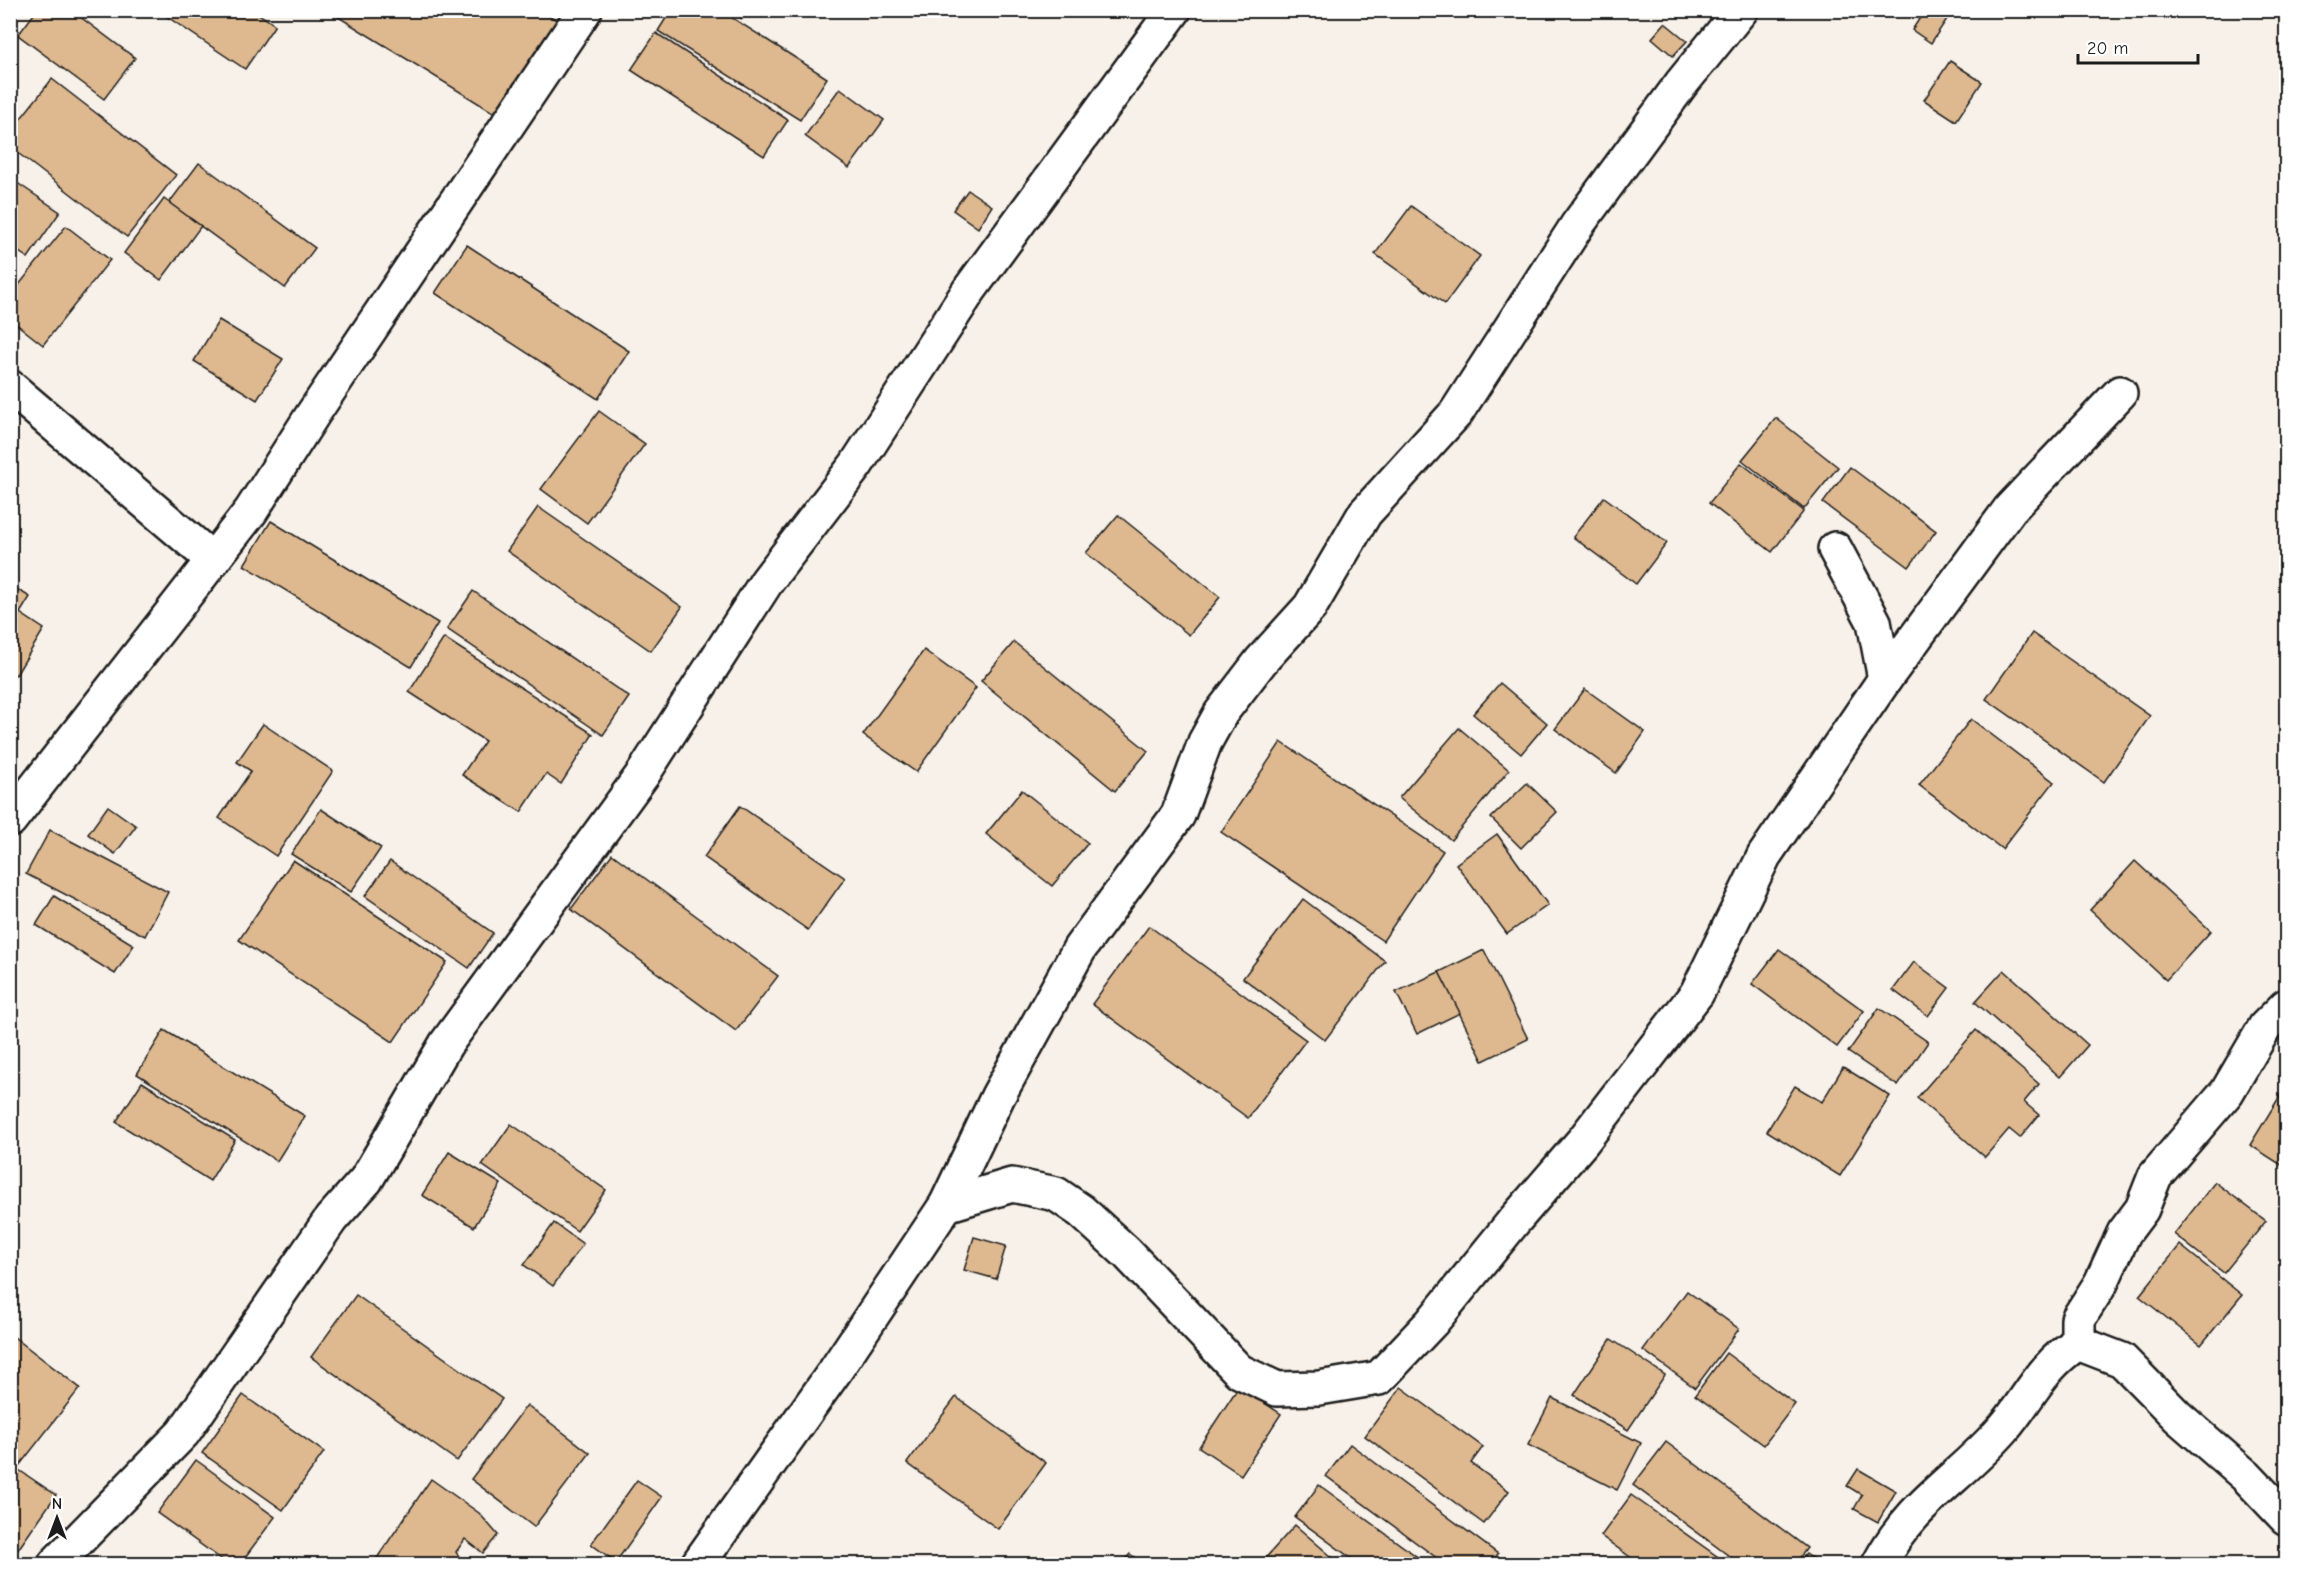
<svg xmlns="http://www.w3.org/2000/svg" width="2297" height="1575" viewBox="0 0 2297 1575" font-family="'Comic Neue',sans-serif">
	<rect width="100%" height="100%" fill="#f8f1e9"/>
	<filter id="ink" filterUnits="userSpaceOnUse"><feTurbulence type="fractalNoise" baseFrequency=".0167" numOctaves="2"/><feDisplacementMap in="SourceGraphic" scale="12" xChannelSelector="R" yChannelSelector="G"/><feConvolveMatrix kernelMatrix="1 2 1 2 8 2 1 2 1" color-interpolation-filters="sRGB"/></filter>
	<g filter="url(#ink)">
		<g fill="#deb88f" stroke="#1c1c1c" stroke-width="1.5">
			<path d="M 37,10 L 71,10 L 135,58 L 104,99 L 18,35 Z"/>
			<path d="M 157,10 L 253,10 L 275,25 L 245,69 Z"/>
			<path d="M 327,10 L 541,10 L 558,21 L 499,116 Z"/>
			<path d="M 671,10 L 720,10 L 827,78 L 800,120 L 658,31 Z"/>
			<path d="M 728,10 L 747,10 L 742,19 Z"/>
			<path d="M 1925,10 L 1953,10 L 1931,43 L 1912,30 Z"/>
			<path d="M 1665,23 L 1687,41 L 1673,56 L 1652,38 Z"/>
			<path d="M 656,33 L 788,120 L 764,156 L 631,70 Z"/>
			<path d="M 1950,61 L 1982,82 L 1956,121 L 1924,100 Z"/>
			<path d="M 52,79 L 176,175 L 127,237 L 10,147 L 10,132 Z"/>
			<path d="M 840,88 L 884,120 L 849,168 L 805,136 Z"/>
			<path d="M 199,163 L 315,248 L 285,288 L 169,203 Z"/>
			<path d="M 10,178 L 60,212 L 28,258 L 10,246 Z"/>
			<path d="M 968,190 L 992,206 L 978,228 L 953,210 Z"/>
			<path d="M 164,199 L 201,226 L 161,280 L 124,253 Z"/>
			<path d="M 1411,206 L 1480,256 L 1445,304 L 1375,254 Z"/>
			<path d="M 66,226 L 110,260 L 43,345 L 10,319 L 10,296 Z"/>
			<path d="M 467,245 L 629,351 L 598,399 L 435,293 Z"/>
			<path d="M 219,320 L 283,359 L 257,400 L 194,361 Z"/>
			<path d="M 599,411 L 645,444 L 587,523 L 541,489 Z"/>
			<path d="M 1776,418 L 1838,467 L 1804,509 L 1742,460 Z"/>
			<path d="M 1741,463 L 1804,511 L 1772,552 L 1709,503 Z"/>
			<path d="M 1850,467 L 1936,531 L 1909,567 L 1823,503 Z"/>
			<path d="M 1604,497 L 1667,543 L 1636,584 L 1573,537 Z"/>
			<path d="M 538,507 L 682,607 L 651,651 L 507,551 Z"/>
			<path d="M 1118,515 L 1220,597 L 1189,635 L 1086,553 Z"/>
			<path d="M 271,521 L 438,623 L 411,667 L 244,565 Z"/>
			<path d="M 10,585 L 30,597 L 20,613 L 44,629 L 16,675 L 10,672 Z"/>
			<path d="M 473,591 L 629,697 L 603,735 L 447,629 Z"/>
			<path d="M 2032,633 L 2150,716 L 2104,782 L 1986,699 Z"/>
			<path d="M 444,638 L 593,734 L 561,784 L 546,774 L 521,812 L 462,775 L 485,741 L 409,692 Z"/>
			<path d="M 1014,642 L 1148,751 L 1115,791 L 981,681 Z"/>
			<path d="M 924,650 L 976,688 L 916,772 L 863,735 Z"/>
			<path d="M 1500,683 L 1547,723 L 1521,754 L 1473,714 Z"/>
			<path d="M 1585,689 L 1645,732 L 1616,773 L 1555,729 Z"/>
			<path d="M 1971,719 L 2054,782 L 2002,849 L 1919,785 Z"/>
			<path d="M 263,724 L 333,771 L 276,856 L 219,818 L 251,771 L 237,762 Z"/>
			<path d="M 1459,728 L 1509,770 L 1451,840 L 1399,798 Z"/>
			<path d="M 1281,742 L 1443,851 L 1383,941 L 1221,832 Z"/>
			<path d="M 1527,783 L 1557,812 L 1521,848 L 1491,818 Z"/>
			<path d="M 1022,790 L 1088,843 L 1052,886 L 986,834 Z"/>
			<path d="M 108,806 L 136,826 L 115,854 L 88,834 Z"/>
			<path d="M 740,806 L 845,878 L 808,930 L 704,857 Z"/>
			<path d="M 321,809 L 381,848 L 351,892 L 291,854 Z"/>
			<path d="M 50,830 L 168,892 L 145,936 L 26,874 Z"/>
			<path d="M 1497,834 L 1548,905 L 1507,934 L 1456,864 Z"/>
			<path d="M 612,854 L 778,976 L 736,1031 L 571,909 Z"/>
			<path d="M 293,860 L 447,962 L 393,1042 L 239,940 Z"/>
			<path d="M 390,861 L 493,933 L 469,968 L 365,896 Z"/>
			<path d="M 2135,861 L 2211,931 L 2166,980 L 2090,910 Z"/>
			<path d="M 54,896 L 134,945 L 115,974 L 36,925 Z"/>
			<path d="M 1303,899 L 1385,961 L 1325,1040 L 1243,978 Z"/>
			<path d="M 1149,926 L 1306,1040 L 1248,1118 L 1092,1004 Z"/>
			<path d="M 1779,949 L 1864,1011 L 1837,1047 L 1752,984 Z"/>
			<path d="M 1484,950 L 1528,1039 L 1483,1061 L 1439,972 Z"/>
			<path d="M 1914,962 L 1949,988 L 1928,1016 L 1893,990 Z"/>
			<path d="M 2004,970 L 2088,1045 L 2060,1077 L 1975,1002 Z"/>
			<path d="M 1439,972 L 1460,1013 L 1417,1034 L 1396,992 Z"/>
			<path d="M 1879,1008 L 1928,1042 L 1898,1086 L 1848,1052 Z"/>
			<path d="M 164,1030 L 305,1116 L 277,1161 L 137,1074 Z"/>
			<path d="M 1976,1030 L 2039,1084 L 2024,1102 L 2039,1115 L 2020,1138 L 2009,1129 L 1985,1157 L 1917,1098 Z"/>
			<path d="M 1843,1067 L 1890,1096 L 1840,1176 L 1767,1131 L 1795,1086 L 1822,1102 Z"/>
			<path d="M 142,1082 L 235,1140 L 210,1181 L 116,1122 Z"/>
			<path d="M 2286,1086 L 2286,1168 L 2250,1145 Z"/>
			<path d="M 511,1124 L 606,1190 L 577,1231 L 482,1165 Z"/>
			<path d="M 449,1152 L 501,1184 L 474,1227 L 422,1195 Z"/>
			<path d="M 2215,1182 L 2266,1221 L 2224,1273 L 2174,1234 Z"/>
			<path d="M 554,1223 L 583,1244 L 553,1286 L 524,1265 Z"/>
			<path d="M 974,1237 L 1006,1246 L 996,1279 L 964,1270 Z"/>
			<path d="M 2180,1245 L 2242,1295 L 2201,1345 L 2139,1296 Z"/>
			<path d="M 1687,1291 L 1739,1329 L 1695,1388 L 1643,1350 Z"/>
			<path d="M 356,1295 L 502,1399 L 457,1461 L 311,1357 Z"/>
			<path d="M 10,1334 L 80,1388 L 19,1466 L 10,1459 Z"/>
			<path d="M 1611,1339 L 1665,1375 L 1628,1430 L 1574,1395 Z"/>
			<path d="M 1726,1353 L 1795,1404 L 1764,1445 L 1695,1395 Z"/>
			<path d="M 1239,1386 L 1281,1414 L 1241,1475 L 1199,1447 Z"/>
			<path d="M 1401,1387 L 1483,1447 L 1471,1463 L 1509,1491 L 1484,1524 L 1365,1436 Z"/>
			<path d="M 243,1395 L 324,1452 L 283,1510 L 202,1453 Z"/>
			<path d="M 956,1397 L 1046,1463 L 998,1529 L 907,1463 Z"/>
			<path d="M 1552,1398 L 1641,1443 L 1617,1490 L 1528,1445 Z"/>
			<path d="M 527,1405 L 590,1453 L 534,1527 L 471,1479 Z"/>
			<path d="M 1666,1442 L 1807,1548 L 1795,1564 L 1740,1564 L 1633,1485 Z"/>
			<path d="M 1350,1444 L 1498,1554 L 1490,1564 L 1445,1564 L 1326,1476 Z"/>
			<path d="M 196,1460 L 275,1517 L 240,1564 L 228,1564 L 157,1513 Z"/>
			<path d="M 10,1464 L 56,1495 L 10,1561 Z"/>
			<path d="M 1858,1469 L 1896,1491 L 1878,1522 L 1854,1509 L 1862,1495 L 1847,1486 Z"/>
			<path d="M 431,1479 L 479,1513 L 498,1535 L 483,1553 L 465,1539 L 456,1552 L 463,1562 L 460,1564 L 373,1564 Z"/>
			<path d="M 637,1480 L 662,1497 L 616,1562 L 591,1544 Z"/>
			<path d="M 1319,1485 L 1427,1564 L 1359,1564 L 1295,1517 Z"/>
			<path d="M 1631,1495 L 1728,1564 L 1640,1564 L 1601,1536 Z"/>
			<path d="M 1295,1525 L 1340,1564 L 1267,1564 L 1263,1561 Z"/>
			<path d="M 1130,1554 L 1144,1564 L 1121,1564 Z"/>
			<path d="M 1806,1554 L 1821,1564 L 1798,1564 Z"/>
		</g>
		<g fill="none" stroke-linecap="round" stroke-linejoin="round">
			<g stroke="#1c1c1c" stroke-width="38">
				<g id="minor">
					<path d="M 10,387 L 213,560"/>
					<path d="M 1835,549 L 1874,622 L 1885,679"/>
					<path d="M 10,820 L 251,511 L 313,414 L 585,10"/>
					<path d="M 946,1205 L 1012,1185 L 1056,1194 L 1081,1211 L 1127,1253 L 1239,1371 L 1277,1389 L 1319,1388 L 1379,1378 L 1432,1322 L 1514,1221 L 1583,1141 L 1697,993 L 1764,856 L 1885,679 L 2010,509 L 2120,393"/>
					<path d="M 2078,1343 L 2078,1319 L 2101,1283 L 2124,1233 L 2142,1209 L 2155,1176 L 2227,1092 L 2265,1027 L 2286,1006"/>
					<path d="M 55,1564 L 183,1433 L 331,1219 L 366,1180 L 446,1044 L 643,774 L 767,581 L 856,465 L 970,289 L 1174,10"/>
					<path d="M 698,1564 L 835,1371 L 946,1205 L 998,1096 L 1080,948 L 1178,815 L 1205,742 L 1221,713 L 1261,661 L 1310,607 L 1365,513 L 1456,413 L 1578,224 L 1681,84 L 1741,10"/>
					<path d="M 1879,1564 C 1911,1503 1959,1479 2003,1429 C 2029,1399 2041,1366 2078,1343 L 2122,1360 L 2178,1417 L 2247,1477 L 2286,1518"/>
				</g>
			</g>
			<use href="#minor" stroke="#fff" stroke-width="33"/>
		</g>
	</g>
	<rect width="2297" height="1575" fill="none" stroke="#fff" stroke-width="36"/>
	<rect x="18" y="18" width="2261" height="1539" fill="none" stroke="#1c1c1c" stroke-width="2" filter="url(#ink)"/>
	<g transform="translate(57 1518)" stroke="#ffffff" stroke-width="4.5" paint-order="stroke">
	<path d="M0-4.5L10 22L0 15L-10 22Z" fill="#1c1c1c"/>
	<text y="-9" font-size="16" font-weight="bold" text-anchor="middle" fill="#1c1c1c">N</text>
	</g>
	<path d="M2078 54v9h120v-9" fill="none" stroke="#1c1c1c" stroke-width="3"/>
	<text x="2087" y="54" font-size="18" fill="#1c1c1c" stroke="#ffffff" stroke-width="4.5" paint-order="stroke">20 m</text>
</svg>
